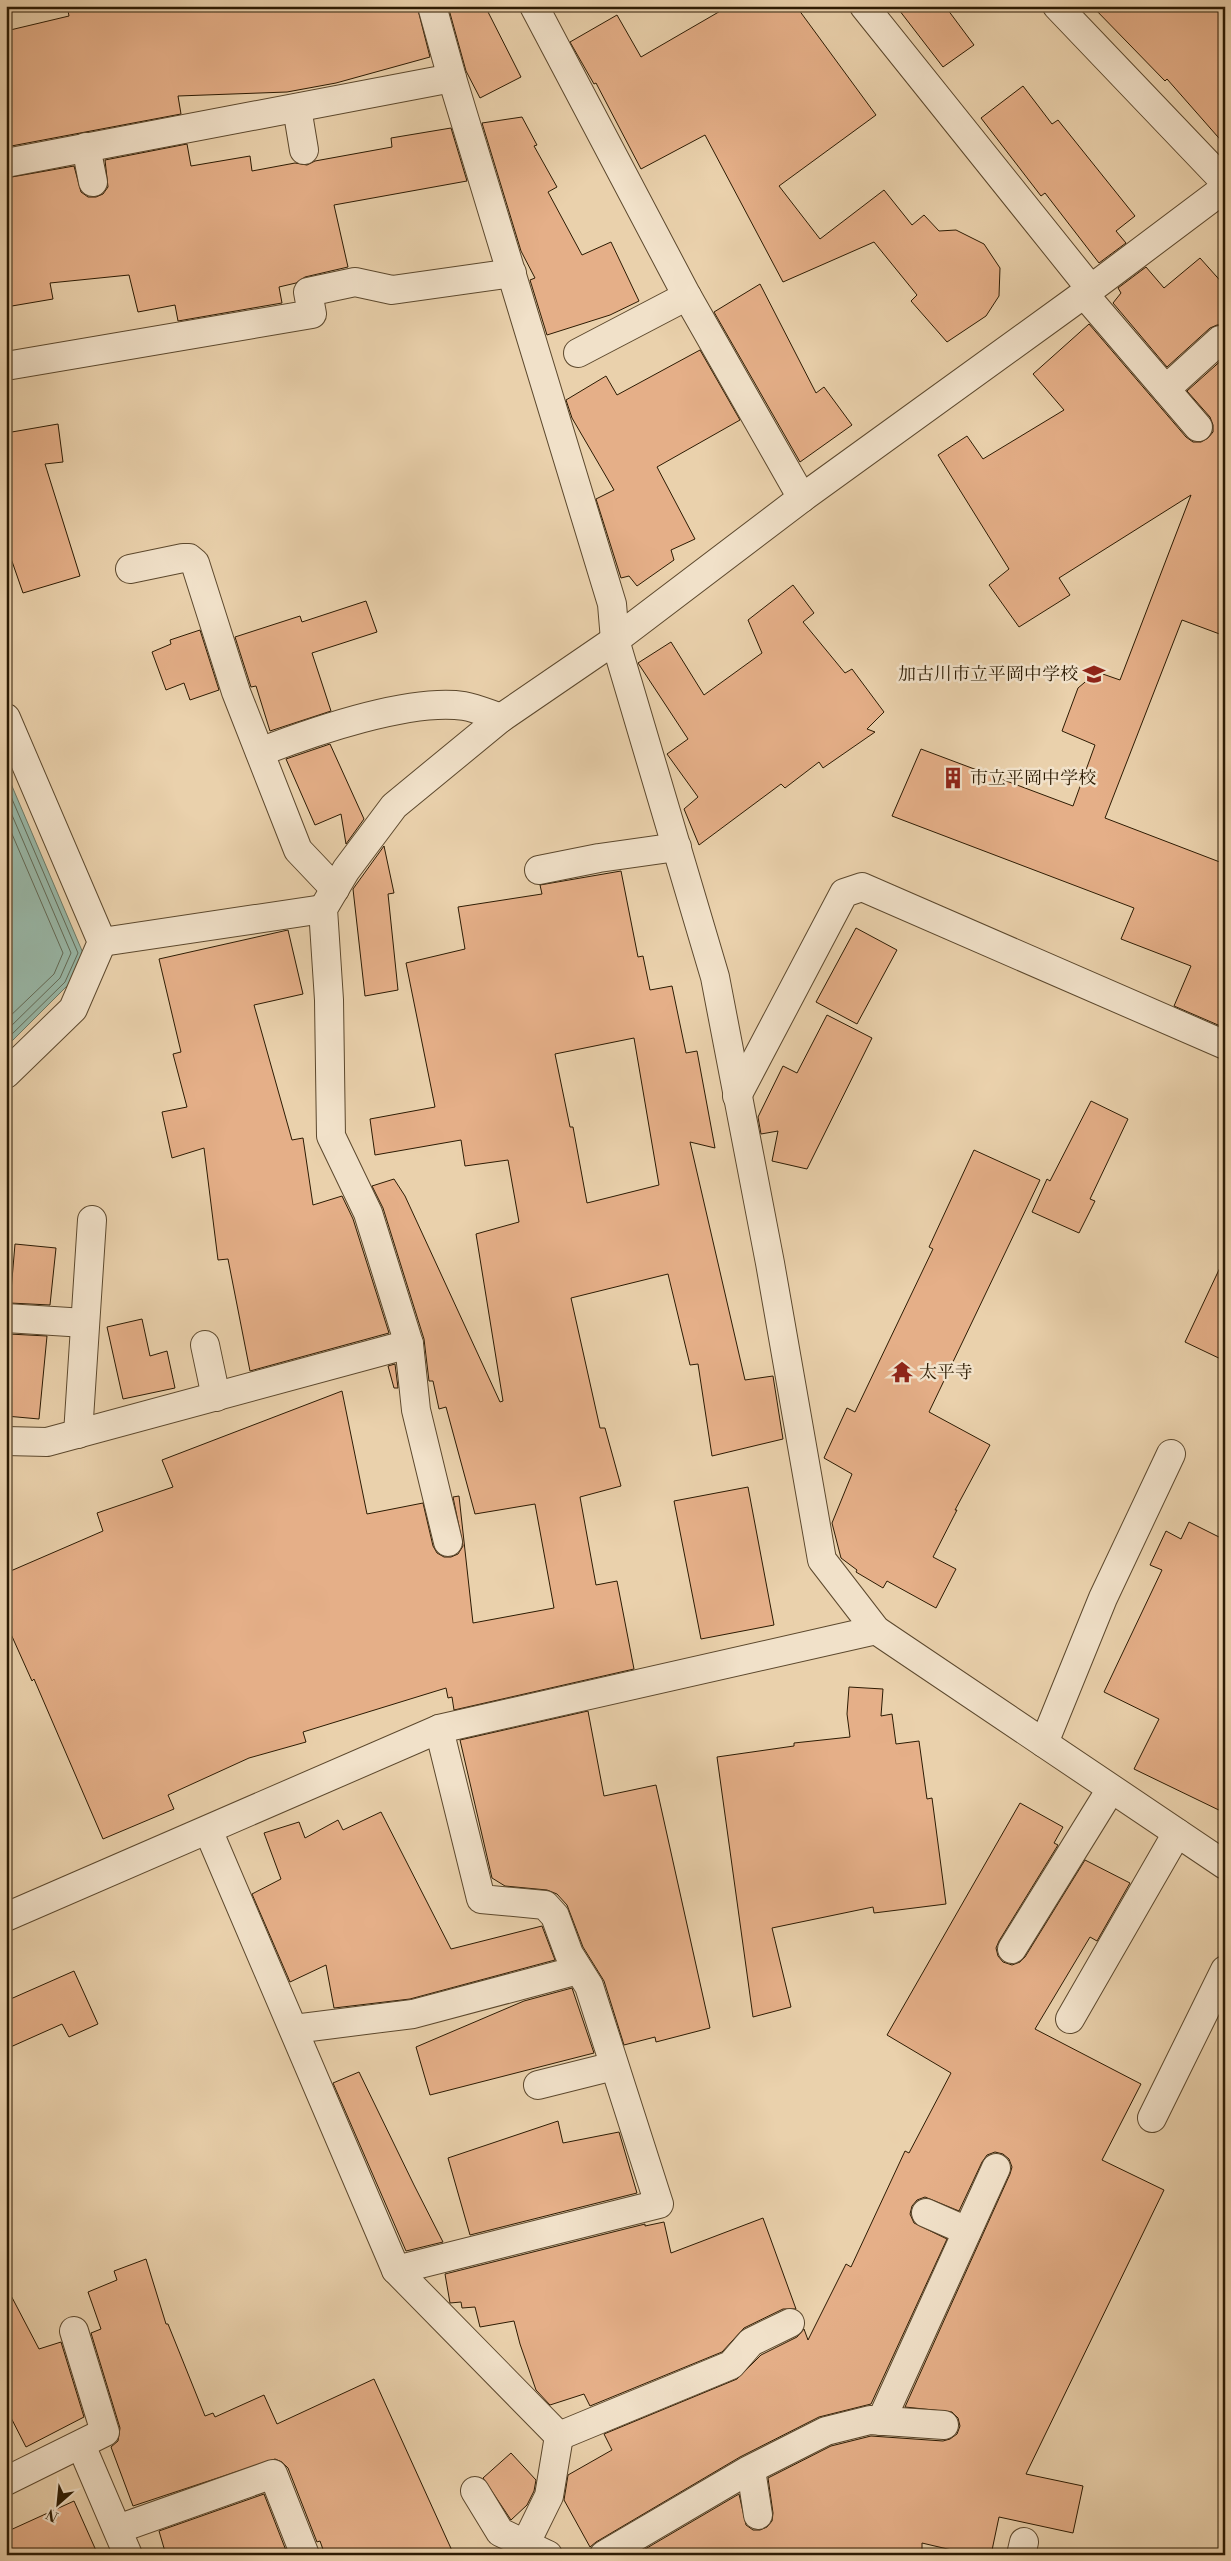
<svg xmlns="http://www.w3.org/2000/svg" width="1231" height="2561" viewBox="0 0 1231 2561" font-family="'Libre Bodoni','Noto Serif JP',serif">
	<rect width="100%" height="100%" fill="#ead1ac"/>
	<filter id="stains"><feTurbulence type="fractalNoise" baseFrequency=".004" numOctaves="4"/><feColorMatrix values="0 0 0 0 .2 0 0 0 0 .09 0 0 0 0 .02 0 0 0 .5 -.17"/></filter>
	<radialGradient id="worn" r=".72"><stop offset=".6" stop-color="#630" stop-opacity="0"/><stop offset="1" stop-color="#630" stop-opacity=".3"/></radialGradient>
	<path fill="#98b7a7" stroke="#6d7965" d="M 6,772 L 83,953 L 69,984 L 6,1047 Z"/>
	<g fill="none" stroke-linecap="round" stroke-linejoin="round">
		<g stroke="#626955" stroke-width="1">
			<path d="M 6,785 L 78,953 L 65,982 L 6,1040"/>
			<path d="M 6,801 L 71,953 L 60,978 L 6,1031"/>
			<path d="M 6,820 L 63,953 L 54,974 L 6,1020"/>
		</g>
	</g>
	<g fill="#e5af88" stroke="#2c1b03" fill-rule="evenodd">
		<path d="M 67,6 L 160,6 L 161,11 L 219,6 L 417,6 L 430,57 L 336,83 L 287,92 L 178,96 L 181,114 L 6,147 L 6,31 L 69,16 Z"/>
		<path d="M 448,6 L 485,6 L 521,77 L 480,98 L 466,71 Z"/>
		<path d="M 729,6 L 796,6 L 876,115 L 779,186 L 820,239 L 884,190 L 912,225 L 924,215 L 939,231 L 956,230 L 984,244 L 1000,268 L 999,296 L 986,316 L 947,342 L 911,301 L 917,295 L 874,242 L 783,282 L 705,135 L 641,169 L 596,83 L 594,84 L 570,42 L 617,15 L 641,57 Z"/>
		<path d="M 896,6 L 945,6 L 974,45 L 943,67 Z"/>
		<path d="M 1092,6 L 1225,6 L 1225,145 L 1167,79 L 1165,81 Z"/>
		<path d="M 1023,86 L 1052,124 L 1058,120 L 1135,216 L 1116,231 L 1126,243 L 1099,263 L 1045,193 L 1041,196 L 981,118 Z"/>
		<path d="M 522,117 L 537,145 L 534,146 L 557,187 L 548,192 L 582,255 L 611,242 L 639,301 L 610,315 L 547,335 L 530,280 L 535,278 L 521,251 L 482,123 Z"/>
		<path d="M 451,128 L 467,181 L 334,205 L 348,267 L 305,277 L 296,283 L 279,287 L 282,303 L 178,321 L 175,305 L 138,312 L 129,275 L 50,283 L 53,299 L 6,307 L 6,178 L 74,166 L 81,192 L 88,197 L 96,197 L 103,194 L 108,187 L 105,160 L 187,144 L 191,166 L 250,156 L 252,171 L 295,163 L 307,165 L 315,161 L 392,147 L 391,138 Z"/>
		<path d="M 1200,258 L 1225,286 L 1225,325 L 1217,325 L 1210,328 L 1167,367 L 1113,303 L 1121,293 L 1118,288 L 1146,267 L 1164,288 Z"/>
		<path d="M 760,284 L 816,393 L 824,387 L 852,425 L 800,462 L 714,312 Z"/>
		<path d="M 1089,324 L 1186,437 L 1193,442 L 1201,442 L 1208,438 L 1213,432 L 1213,425 L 1210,417 L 1187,391 L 1225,357 L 1225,636 L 1182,620 L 1105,818 L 1225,864 L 1225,1028 L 1174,1006 L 1191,966 L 1121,939 L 1134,908 L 892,816 L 921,749 L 1073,806 L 1095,745 L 1062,731 L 1078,688 L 1097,672 L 1120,680 L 1191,495 L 1059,578 L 1070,595 L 1019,627 L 989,585 L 1009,569 L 938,455 L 967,436 L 983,459 L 1064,410 L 1033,374 Z"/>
		<path d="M 700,350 L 740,420 L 657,467 L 695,539 L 671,550 L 674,560 L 637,586 L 629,576 L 621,578 L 596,499 L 614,490 L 572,418 L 566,400 L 606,376 L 617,395 Z"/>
		<path d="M 58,424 L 63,462 L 45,464 L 80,576 L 23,593 L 6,544 L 6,433 Z"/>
		<path d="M 793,585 L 814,613 L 803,622 L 845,673 L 852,669 L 884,712 L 867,729 L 875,732 L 823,768 L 819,762 L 785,788 L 781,784 L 699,845 L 684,809 L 698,797 L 667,754 L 688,739 L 638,663 L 671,642 L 704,695 L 762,653 L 748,620 Z"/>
		<path d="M 366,601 L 377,632 L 312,653 L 331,711 L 270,731 L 256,686 L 251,687 L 235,637 L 300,616 L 302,622 Z"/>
		<path d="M 200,630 L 219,690 L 190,700 L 184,683 L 166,690 L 152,652 L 171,644 L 170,640 Z"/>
		<path d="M 330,744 L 364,819 L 346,844 L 341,814 L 315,825 L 286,759 Z"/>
		<path d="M 384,846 L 394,893 L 388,894 L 398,990 L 365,996 L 353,889 Z"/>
		<path d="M 621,871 L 638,957 L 643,956 L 650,990 L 672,986 L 686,1053 L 697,1051 L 715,1148 L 690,1142 L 745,1380 L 773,1376 L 783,1439 L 712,1456 L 698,1364 L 690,1365 L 668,1274 L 571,1298 L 600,1428 L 605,1428 L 621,1486 L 580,1497 L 596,1585 L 617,1581 L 634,1669 L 454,1710 L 452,1697 L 448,1698 L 446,1688 L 303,1732 L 306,1742 L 249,1758 L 168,1795 L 174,1809 L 103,1839 L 34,1679 L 32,1681 L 6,1623 L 6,1573 L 103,1531 L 97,1513 L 173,1487 L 162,1460 L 342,1391 L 367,1514 L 423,1503 L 433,1546 L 437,1553 L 444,1557 L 451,1557 L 458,1554 L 463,1546 L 453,1497 L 459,1496 L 473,1623 L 554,1608 L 535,1504 L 475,1514 L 446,1407 L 439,1409 L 433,1381 L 429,1381 L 424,1339 L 383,1208 L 372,1186 L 394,1179 L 405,1196 L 500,1402 L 503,1401 L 476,1234 L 519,1222 L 508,1160 L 465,1166 L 461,1140 L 375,1155 L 370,1119 L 435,1107 L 406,963 L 465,949 L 458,907 L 542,894 L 540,885 ZM 634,1038 L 659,1185 L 587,1203 L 573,1127 L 570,1127 L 555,1054 Z"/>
		<path d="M 856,928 L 897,950 L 857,1024 L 816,1002 Z"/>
		<path d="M 288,930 L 303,994 L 254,1005 L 292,1140 L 303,1138 L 313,1205 L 342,1196 L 353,1219 L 389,1333 L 250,1371 L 228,1259 L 218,1260 L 204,1148 L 172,1158 L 162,1112 L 187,1107 L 173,1054 L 181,1052 L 159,959 Z"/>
		<path d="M 827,1015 L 872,1038 L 807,1169 L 772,1161 L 778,1131 L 761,1134 L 758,1117 L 783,1066 L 797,1073 Z"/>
		<path d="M 1091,1101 L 1128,1119 L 1090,1199 L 1095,1201 L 1079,1233 L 1032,1212 L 1047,1179 L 1050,1181 Z"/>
		<path d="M 974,1150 L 1040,1180 L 929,1412 L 990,1445 L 955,1510 L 957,1510 L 933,1557 L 956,1569 L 936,1608 L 887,1581 L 883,1588 L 856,1572 L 857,1570 L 841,1558 L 832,1523 L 852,1474 L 824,1458 L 847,1408 L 855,1412 L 933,1249 L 929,1247 Z"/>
		<path d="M 15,1244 L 56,1248 L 50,1305 L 10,1303 Z"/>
		<path d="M 1225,1257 L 1225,1361 L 1185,1342 Z"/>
		<path d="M 142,1319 L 150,1356 L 167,1351 L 175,1388 L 123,1399 L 107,1327 Z"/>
		<path d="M 9,1334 L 47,1336 L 39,1419 L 6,1416 L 6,1365 Z"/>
		<path d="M 395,1364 L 398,1388 L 394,1388 L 388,1366 Z"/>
		<path d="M 748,1487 L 774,1625 L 701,1639 L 674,1501 Z"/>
		<path d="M 1189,1522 L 1225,1540 L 1225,1813 L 1134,1769 L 1159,1719 L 1104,1692 L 1162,1570 L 1150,1565 L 1166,1531 L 1181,1539 Z"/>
		<path d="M 849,1687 L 883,1689 L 881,1716 L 892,1714 L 896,1744 L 919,1741 L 927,1799 L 932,1798 L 946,1904 L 874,1913 L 873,1907 L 772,1928 L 791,2007 L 753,2017 L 717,1757 L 794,1746 L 794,1743 L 850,1737 L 847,1714 Z"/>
		<path d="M 588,1711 L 604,1796 L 656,1785 L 710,2028 L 656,2042 L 655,2037 L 624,2045 L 604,1981 L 583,1947 L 567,1905 L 557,1894 L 547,1890 L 505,1886 L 492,1878 L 460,1740 Z"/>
		<path d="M 1020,1803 L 1063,1827 L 1054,1843 L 1058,1845 L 999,1941 L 996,1948 L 998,1956 L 1003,1962 L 1012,1965 L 1020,1962 L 1025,1957 L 1085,1860 L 1130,1883 L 1097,1941 L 1090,1937 L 1035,2029 L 1141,2084 L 1102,2160 L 1164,2190 L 1026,2474 L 1083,2486 L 1073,2533 L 999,2517 L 991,2555 L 973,2555 L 922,2543 L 922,2555 L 833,2550 L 797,2555 L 635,2555 L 739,2494 L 746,2525 L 753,2530 L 760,2530 L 767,2527 L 772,2521 L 773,2513 L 768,2478 L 831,2446 L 871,2436 L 943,2441 L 950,2439 L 957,2434 L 960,2426 L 958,2418 L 952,2412 L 905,2407 L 1010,2174 L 1012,2167 L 1009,2159 L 1003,2154 L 995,2152 L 987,2155 L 982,2162 L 959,2211 L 925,2197 L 917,2200 L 912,2206 L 910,2214 L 914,2223 L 947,2239 L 871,2404 L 819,2417 L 740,2457 L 596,2542 L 590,2547 L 564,2500 L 568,2475 L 612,2450 L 604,2434 L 737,2379 L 761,2355 L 797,2337 L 804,2329 L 808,2340 L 846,2264 L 851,2267 L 905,2151 L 909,2153 L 951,2073 L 887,2035 Z"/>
		<path d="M 381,1812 L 451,1949 L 542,1926 L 555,1960 L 410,1999 L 334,2008 L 326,1965 L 290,1982 L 252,1894 L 281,1879 L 264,1833 L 299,1822 L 305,1838 L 338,1820 L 343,1830 Z"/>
		<path d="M 74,1971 L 98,2024 L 69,2037 L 62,2024 L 6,2049 L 6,2001 Z"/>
		<path d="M 572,1988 L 594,2053 L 430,2095 L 416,2047 L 524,2001 Z"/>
		<path d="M 359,2072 L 414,2185 L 443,2242 L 406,2251 L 333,2083 Z"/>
		<path d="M 558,2121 L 563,2143 L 619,2132 L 637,2193 L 470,2235 L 448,2158 Z"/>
		<path d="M 763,2218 L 796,2309 L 783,2309 L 744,2328 L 722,2352 L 590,2406 L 584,2394 L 550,2405 L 536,2390 L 520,2344 L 514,2321 L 480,2327 L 475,2307 L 462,2308 L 461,2302 L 450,2303 L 445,2274 L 645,2224 L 645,2226 L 664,2222 L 671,2253 Z"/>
		<path d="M 146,2259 L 166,2324 L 168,2324 L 205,2416 L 213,2413 L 215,2417 L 264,2395 L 277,2424 L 374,2379 L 454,2555 L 325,2555 L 320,2541 L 317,2542 L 288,2468 L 282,2462 L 275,2459 L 133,2506 L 111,2447 L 118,2441 L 120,2428 L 91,2333 L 101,2329 L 88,2292 L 117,2280 L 114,2271 Z"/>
		<path d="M 6,2286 L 39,2349 L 61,2342 L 84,2417 L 26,2447 L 6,2408 Z"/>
		<path d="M 511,2453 L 536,2480 L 534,2491 L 527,2505 L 511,2520 L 483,2478 Z"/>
		<path d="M 264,2494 L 287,2553 L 166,2555 L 159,2531 Z"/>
		<path d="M 74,2501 L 98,2555 L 6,2555 L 6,2532 Z"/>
	</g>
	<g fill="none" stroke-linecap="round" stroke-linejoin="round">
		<g stroke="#5c482d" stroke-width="30">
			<g id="minor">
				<path d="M 432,6 L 452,78 L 612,604 L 615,640 L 715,977 L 770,1263 L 822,1560 L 876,1630 L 1225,1865"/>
				<path d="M 534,6 L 687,296 L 802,498"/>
				<path d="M 864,6 L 1090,288"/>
				<path d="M 1057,6 L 1225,182"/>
				<path d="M 297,108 L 304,150"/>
				<path d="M 86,147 L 93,182"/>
				<path d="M 6,163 L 452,78"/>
				<path d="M 1084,294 L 1198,427"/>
				<path d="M 578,353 L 687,296"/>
				<path d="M 6,366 L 312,314 L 308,292 L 355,282 L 392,290 L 512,273"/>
				<path d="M 1166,389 L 1220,340"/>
				<path d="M 130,569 L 183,558 L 189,558 L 195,563 L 236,692 L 298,850 L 335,889"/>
				<path d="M 6,718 L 102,942 L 73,1009 L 6,1074"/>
				<path d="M 260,752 C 312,732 410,698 464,706 C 476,708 489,714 501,718"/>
				<path d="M 539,870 L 599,858 L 677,847"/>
				<path d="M 102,942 L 323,909"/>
				<path d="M 737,1096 L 844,893 L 862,887 L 1225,1045"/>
				<path d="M 6,1318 L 85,1323"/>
				<path d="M 205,1345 L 216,1397"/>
				<path d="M 78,1434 L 92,1220"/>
				<path d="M 6,1441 L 47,1442 L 409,1344"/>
				<path d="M 448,1542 L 416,1410 L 409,1344 L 368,1213 L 331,1136 L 329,1000 L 323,909 L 346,870 L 394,806 L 501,718 L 615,640 L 802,498 L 1084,294 L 1225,188"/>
				<path d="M 1044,1743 L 1103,1598 L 1171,1454"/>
				<path d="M 208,1830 L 396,2270 L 559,2436 L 549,2496 L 520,2555"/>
				<path d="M 6,1917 L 439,1729 L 876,1630"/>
				<path d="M 1012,1949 L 1111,1789"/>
				<path d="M 1070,2019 L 1177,1833"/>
				<path d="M 294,2029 L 413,2014 L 578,1970"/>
				<path d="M 538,2085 L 614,2066"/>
				<path d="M 1152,2118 L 1225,1970"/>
				<path d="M 926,2213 L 967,2231"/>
				<path d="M 396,2270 L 659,2204 L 589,1986 L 569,1954 L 555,1916 L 545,1905 L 481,1899 L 439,1729"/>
				<path d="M 881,2421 L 996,2168"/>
				<path d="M 559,2436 L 731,2365 L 751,2342 L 790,2323"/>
				<path d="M 81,2445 L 128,2555"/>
				<path d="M 751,2470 L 758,2515"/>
				<path d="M 6,2481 L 105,2432 L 74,2331"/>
				<path d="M 475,2491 L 500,2532 L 548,2555"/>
				<path d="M 118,2529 L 273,2474 L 305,2555"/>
				<path d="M 604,2555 L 747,2471 L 826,2431 L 870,2420 L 944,2425"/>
				<path d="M 1021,2555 L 1024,2542"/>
			</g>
		</g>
		<use href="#minor" stroke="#f1e1c9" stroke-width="28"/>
	</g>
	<defs>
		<g id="school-bare" transform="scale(1.725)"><path d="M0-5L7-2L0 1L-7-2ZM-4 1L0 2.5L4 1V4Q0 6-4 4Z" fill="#8f2418" stroke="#f1e1c9" stroke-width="2.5" paint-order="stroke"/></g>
		<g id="building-bare" transform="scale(1.725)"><path d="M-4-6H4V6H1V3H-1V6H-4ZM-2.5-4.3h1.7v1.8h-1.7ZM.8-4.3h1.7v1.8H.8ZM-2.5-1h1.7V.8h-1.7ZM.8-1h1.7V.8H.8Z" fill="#8f2418" stroke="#f1e1c9" stroke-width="2.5" paint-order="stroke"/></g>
		<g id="temple-bare" transform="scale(1.725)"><path d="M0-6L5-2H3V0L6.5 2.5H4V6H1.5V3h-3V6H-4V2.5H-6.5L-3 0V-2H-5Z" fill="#8f2418" stroke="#f1e1c9" stroke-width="2.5" paint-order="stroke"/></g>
	</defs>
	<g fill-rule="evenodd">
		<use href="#school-bare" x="1094" y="674"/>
		<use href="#building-bare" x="953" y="778"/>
		<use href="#temple-bare" x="902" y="1372"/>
	</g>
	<g text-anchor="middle" stroke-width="5" stroke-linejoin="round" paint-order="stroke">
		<g font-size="18" fill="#2c1b03" stroke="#f1e1c9" text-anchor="start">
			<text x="1078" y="680" text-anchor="end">加古川市立平岡中学校</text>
			<text x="970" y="784">市立平岡中学校</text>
			<text x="919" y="1378">太平寺</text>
		</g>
	</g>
	<rect width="1231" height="2561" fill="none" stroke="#ead1ac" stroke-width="25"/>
	<rect x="8" y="8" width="1216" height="2546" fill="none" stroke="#2c1b03" stroke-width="2.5"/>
	<rect x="12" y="12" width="1206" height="2536" fill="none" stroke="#2c1b03"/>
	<g transform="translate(58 2504) rotate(207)" stroke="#f1e1c9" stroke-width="4" paint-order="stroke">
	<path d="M0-4L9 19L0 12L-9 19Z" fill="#2c1b03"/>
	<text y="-8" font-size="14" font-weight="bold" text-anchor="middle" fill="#2c1b03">N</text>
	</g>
	<rect width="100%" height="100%" filter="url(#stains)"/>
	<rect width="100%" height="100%" fill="url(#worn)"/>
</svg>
